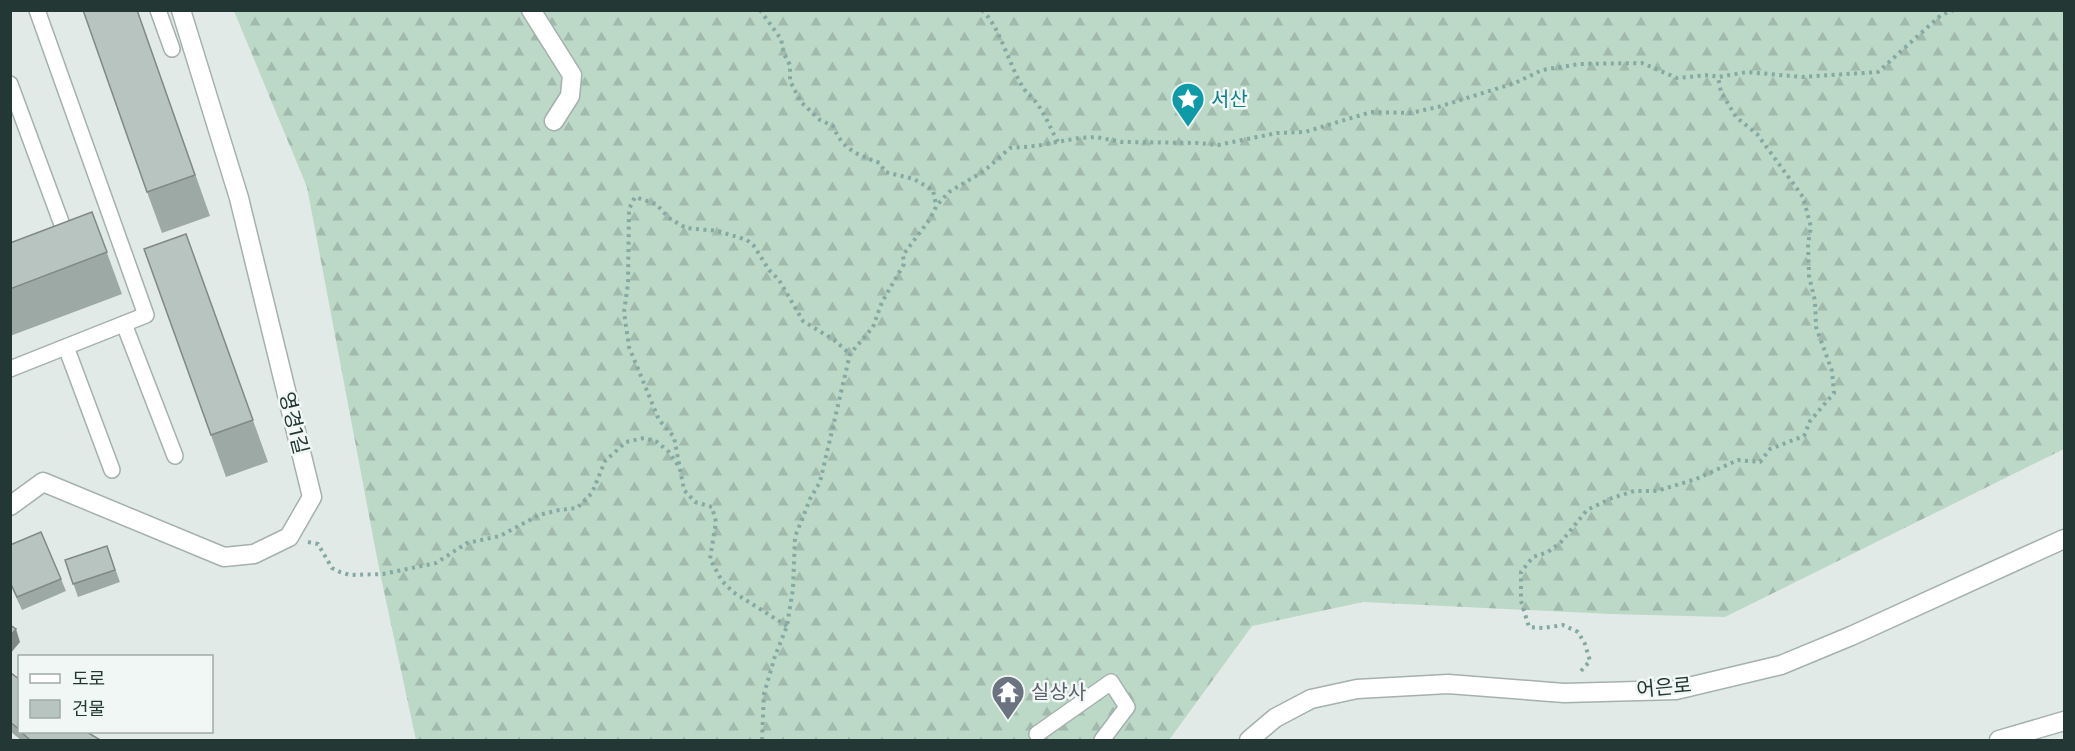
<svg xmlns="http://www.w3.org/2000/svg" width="2075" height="751" viewBox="0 0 2075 751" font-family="'Exo 2','Noto Sans KR',sans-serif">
	<defs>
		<pattern id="forest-firs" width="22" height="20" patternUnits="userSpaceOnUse" patternTransform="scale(1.5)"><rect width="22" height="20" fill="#bcd8c7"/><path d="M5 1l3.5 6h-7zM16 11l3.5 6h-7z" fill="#a1baac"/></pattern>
	</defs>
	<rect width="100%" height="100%" fill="#e1eae7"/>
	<path fill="url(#forest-firs)" d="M 234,11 L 2064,11 L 2064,449 L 1725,617 L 1611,614 L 1363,602 L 1252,626 L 1169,740 L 416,740 L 379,568 L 307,187 Z"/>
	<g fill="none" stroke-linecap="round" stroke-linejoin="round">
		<g stroke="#a4b1ae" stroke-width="18">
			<g id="service">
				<path d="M 158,10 L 172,49"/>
				<path d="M 10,84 L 64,230"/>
				<path d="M 124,324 L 175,456"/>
				<path d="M 66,347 L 112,470"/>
				<path d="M 10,369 L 146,315 L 37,10"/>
				<path d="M 1037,734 L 1111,682 L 1127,707 L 1102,740"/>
			</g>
		</g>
		<g stroke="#a4b1ae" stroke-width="21">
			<g id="minor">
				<path d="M 531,10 L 572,75 L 570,96 L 554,121"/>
				<path d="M 10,506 L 43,482 L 224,557 L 254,554 L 289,537 L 312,497 L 239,198 L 181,10"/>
				<path d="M 1999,740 L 2064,721"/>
			</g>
		</g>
		<g stroke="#a4b1ae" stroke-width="21">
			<path id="tertiary" d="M 1249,740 L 1275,718 L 1311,699 L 1357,689 L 1448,684 L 1564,693 L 1676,690 L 1781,665 L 1851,636 L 2064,539"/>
		</g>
		<g stroke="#85a9a3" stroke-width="4" stroke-dasharray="3 4.5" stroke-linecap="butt">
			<path d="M 760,10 L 781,39 L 784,54 L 790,65 L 790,81 L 801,102 L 820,120 L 833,126 C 843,150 856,154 880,163 L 885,172 L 914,179 L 933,190 L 936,205"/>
			<path d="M 982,10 C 1000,27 1008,62 1021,84 C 1026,94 1033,97 1038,105 C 1046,116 1051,130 1058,142"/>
			<path d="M 308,542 L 318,544 L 332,568 L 340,572 L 350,575 L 383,574 L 436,563 L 467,543 L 500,536 L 539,515 L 559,510 L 577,508 L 592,493 L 605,461 L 626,442 L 644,438 L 657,442 L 669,452 L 679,467"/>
			<path d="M 787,626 L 733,592 L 722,581 L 710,559 L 716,522 L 712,507 L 695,502 L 684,490 L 674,437 L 659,420 L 629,347 L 624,312 L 628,284 L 629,209 L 635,197 L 656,204 L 669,218 L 686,228 L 718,231 L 747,240 L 754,246 L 769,270 L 779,280 L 803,321 L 834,340 L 850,354"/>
			<path d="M 1581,671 L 1590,661 L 1585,644 L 1578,632 L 1563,625 L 1544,628 L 1529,627 L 1521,601 L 1521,572 L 1533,557 L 1548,552 L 1561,542 L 1587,510 L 1612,498 L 1634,491 L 1657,491 L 1696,479 L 1738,460 L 1760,462 L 1770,449 L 1804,436 L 1810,421 L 1834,393 L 1832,371 L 1816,327 L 1815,301 L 1809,276 L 1808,244 L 1811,227 L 1803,197 L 1757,134 L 1736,117 L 1721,92 L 1718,77"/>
			<path d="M 762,740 L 764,694 L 775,656 L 787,626 L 793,589 L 795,537 L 810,499 L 820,482 L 850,354 L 873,327 L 882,302 L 904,264 L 903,255 L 930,219 L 937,205 L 949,192 L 984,171 L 1010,148 L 1036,146 L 1079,138 L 1096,137 L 1122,142 L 1198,143 L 1218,145 L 1277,133 L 1305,132 L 1371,112 L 1410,113 L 1438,107 L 1515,83 L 1542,70 L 1580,64 L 1642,63 L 1677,78 L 1709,75 L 1718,77 L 1747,72 L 1802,77 L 1878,72 L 1941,15 L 1954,10"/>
		</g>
		<use href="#service" stroke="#fff" stroke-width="15"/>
		<use href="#minor" stroke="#fff" stroke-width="18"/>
		<use href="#tertiary" stroke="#fff" stroke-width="18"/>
	</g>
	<g fill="#9da9a5">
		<path d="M 137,10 L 210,216 L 162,233 L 147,192 Z"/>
		<path d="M 92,212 L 122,294 L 10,336 L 10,243 Z"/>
		<path d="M 186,234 L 268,462 L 226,477 L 144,249 Z"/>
		<path d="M 10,545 L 61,579 L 66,591 L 22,610 L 10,584 Z"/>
		<path d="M 107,546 L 120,582 L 78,597 L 65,560 Z"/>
		<path d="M 10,672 L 20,680 L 20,732 L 87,732 L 102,741 L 22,741 L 10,731 Z"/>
	</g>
	<path fill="#808986" d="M 16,629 L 20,642 L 10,654 L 10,636 Z"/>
	<g fill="#b7c4c0" stroke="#808986" stroke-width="1.5">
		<path d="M 83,10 L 137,10 L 195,175 L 147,192 Z"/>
		<path d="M 92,212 L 107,252 L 10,289 L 10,243 Z"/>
		<path d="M 186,234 L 253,420 L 211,435 L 144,249 Z"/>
		<path d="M 41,532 L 61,579 L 17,597 L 10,582 L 10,545 Z"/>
		<path d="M 107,546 L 115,570 L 73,584 L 65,560 Z"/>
		<path d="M 10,625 L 16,629 L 10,636 Z"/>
		<path d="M 10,672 L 20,680 L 20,730 L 10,722 Z"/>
		<path d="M 21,732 L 87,732 L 102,741 L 28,741 L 29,739 Z"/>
	</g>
	<defs>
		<g id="sight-pin" transform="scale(1.725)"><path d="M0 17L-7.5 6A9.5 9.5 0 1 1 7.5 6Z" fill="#0f9aa8" stroke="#f1f7f4"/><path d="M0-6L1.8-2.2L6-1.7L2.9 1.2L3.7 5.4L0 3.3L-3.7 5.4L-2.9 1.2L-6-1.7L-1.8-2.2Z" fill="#fff"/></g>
		<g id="temple-pin" transform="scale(1.725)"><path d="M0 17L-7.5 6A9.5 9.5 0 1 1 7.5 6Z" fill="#6b7280" stroke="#f1f7f4"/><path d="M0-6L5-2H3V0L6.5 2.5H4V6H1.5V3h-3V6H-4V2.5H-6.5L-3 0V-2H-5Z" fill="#fff"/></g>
	</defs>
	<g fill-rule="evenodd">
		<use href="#sight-pin" x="1188" y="99"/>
		<use href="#temple-pin" x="1008" y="692"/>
	</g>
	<g text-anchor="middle" stroke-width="5" stroke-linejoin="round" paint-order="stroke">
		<g font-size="20" fill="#0d838f" stroke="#f1f7f4" text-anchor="start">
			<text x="1211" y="106">서산</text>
		</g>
		<g font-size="20" fill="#233835" stroke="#f1f7f4">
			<text transform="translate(294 423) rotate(76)" y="7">영경1길</text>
			<text transform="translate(1664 687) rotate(-5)" y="7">어은로</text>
		</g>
		<g font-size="20" fill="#5b616d" stroke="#f1f7f4" text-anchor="start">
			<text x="1031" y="699">실상사</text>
		</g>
	</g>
	<rect width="2075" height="751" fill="none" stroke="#233835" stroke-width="24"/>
	<rect x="18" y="655" width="195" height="78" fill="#f1f7f4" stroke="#9faba8" stroke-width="1.5"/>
	<rect x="30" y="674" width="30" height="9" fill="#ffffff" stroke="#9faba8" stroke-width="1.5"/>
	<text x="72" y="685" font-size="18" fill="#233835">도로</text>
	<rect x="30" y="700" width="30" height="18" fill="#b7c4c0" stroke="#9faba8" stroke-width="1.5"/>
	<text x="72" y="715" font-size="18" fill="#233835">건물</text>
</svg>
